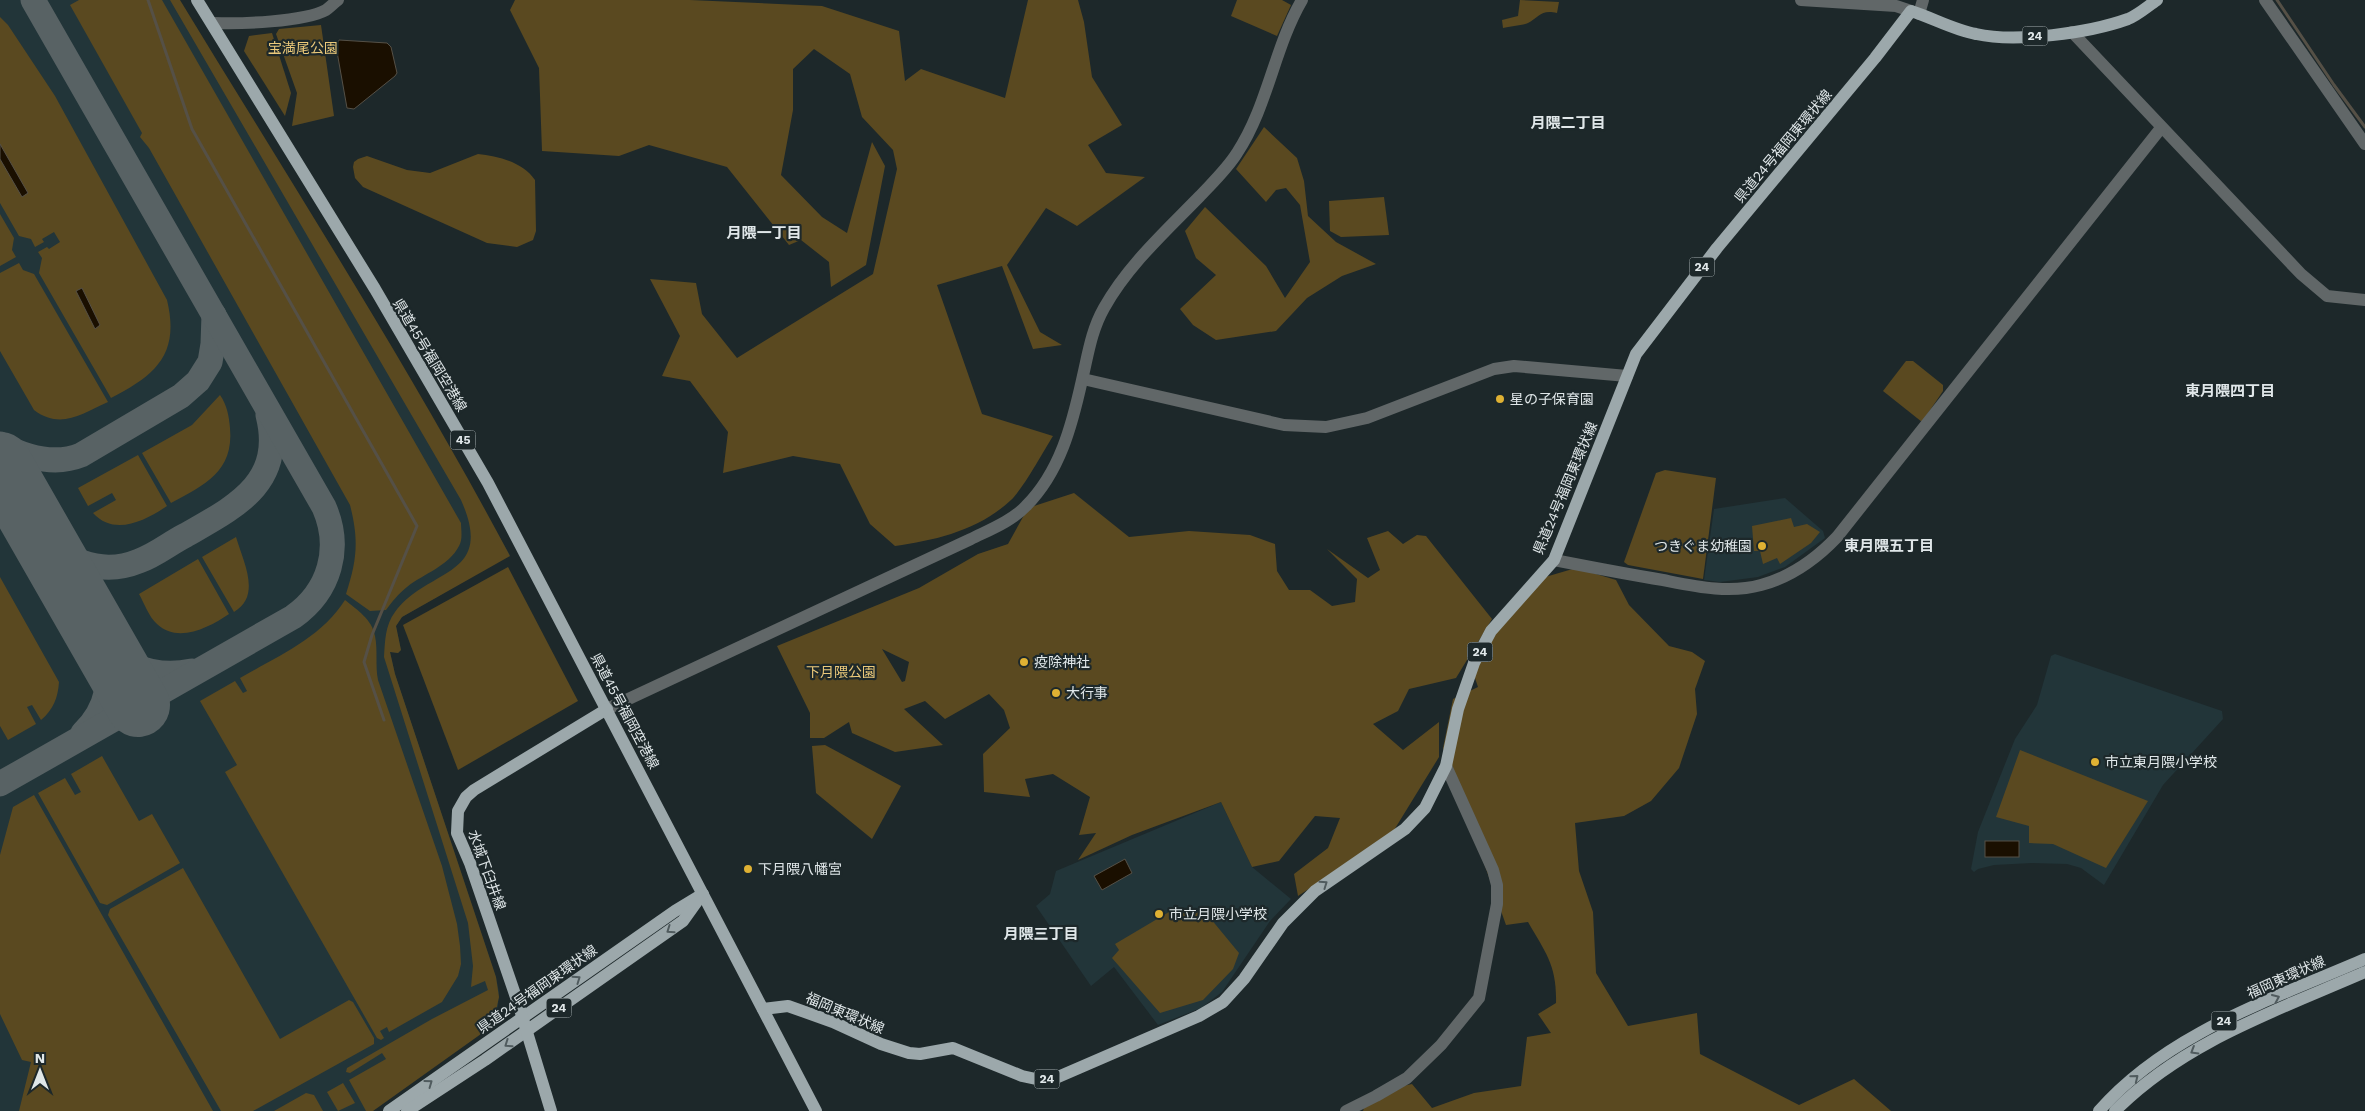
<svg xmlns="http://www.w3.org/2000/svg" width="2365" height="1111" viewBox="0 0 2365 1111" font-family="'Work Sans','Noto Sans JP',sans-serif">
	<rect width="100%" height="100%" fill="#1d282a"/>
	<g fill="#223539">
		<path d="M 0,0 L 179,0 L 386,343 L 510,555 L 402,617 L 396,626 L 401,650 L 398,653 L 390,652 L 395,674 L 496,977 L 499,992 L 498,1007 L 484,1027 L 472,1040 L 369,1111 L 0,1111 Z"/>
		<path d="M 1785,498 L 1823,531 L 1825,538 L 1785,567 L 1758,577 L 1720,582 L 1704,580 L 1714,509 Z"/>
		<path d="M 2055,654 L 2222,711 L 2223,719 L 2163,785 L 2104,885 L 2081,868 L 2067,864 L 2032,863 L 1994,865 L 1978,869 L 1974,872 L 1971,869 L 1978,832 L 2015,739 L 2037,705 L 2051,656 Z"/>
		<path d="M 1221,802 L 1252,867 L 1291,899 L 1270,921 L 1222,992 L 1201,1008 L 1158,1025 L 1114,967 L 1091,986 L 1036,906 L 1050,894 L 1056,871 Z"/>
	</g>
	<g fill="#5a4920" fill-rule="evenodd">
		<path d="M 79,0 L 162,0 L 461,523 C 461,530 463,539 459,546 C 449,566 423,574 407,587 C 398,594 392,602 386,610 L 370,611 L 346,594 C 357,560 359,540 350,505 L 149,148 L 140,137 L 142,133 L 70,5 Z"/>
		<path d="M 170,0 L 180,0 C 292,184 409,366 510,556 L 402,617 L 396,626 L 401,650 L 398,653 L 390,652 L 395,674 L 496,977 L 499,997 L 496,1011 L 502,1019 L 373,1111 L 366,1111 L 349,1080 L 386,1059 L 382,1053 L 350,1073 L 346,1072 L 347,1068 L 432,1019 L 488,990 L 485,981 L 471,987 L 473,966 L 468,923 L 384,657 C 385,642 385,625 395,612 C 428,567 496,578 461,500 Z"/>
		<path d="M 515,0 L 690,0 L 822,6 L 899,31 L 905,81 L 921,69 L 1005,98 L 1028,0 L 1078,0 L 1084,22 L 1092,77 L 1122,125 L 1088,145 L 1106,173 L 1145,177 L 1077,226 L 1046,208 L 1007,265 L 1040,332 L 1062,345 L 1033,349 L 1002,266 L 937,285 L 982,414 L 1053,436 C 1043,452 1023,489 1011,500 C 979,530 937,540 895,546 L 870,524 L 840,464 L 793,456 L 723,473 L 728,432 L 690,381 L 662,376 L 680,336 L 650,279 L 696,283 L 702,314 L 737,358 L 873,274 L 897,169 L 893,150 L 862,117 L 850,74 L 814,49 L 793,69 L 793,110 L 781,175 L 822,217 L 847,233 L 872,142 L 885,166 L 866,265 L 831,287 L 829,262 L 801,240 L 789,245 L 727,167 L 649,145 L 619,156 L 542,151 L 539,68 L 510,10 Z"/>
		<path d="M 1237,0 L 1282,0 L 1291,5 L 1277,36 L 1231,16 Z"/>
		<path d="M 1520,0 L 1559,2 L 1557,13 C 1541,9 1539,17 1528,23 C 1521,26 1510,26 1503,28 L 1502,20 L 1518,16 Z"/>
		<path d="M 0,17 L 8,25 L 55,96 L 167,300 C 180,354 156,375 111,398 L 39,273 L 42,258 L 38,252 L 47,247 L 49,249 L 60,242 L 54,232 L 42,239 L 44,242 L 35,247 L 31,239 L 19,236 L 0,203 Z"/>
		<path d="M 321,25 L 334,116 L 292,126 L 297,93 L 276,34 L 279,29 Z"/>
		<path d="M 272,33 L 291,93 L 285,116 L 244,51 L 249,36 Z"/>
		<path d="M 1264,127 L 1297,158 L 1304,181 L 1308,216 L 1336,242 L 1376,264 L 1342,276 L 1307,298 L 1276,331 L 1216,340 L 1193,325 L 1180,309 L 1216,275 L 1196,258 L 1185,231 L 1205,207 L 1266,266 L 1285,298 L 1310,262 L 1300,205 L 1286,188 L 1276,190 L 1266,202 L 1236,169 Z"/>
		<path d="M 478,154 C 498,156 523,162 535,180 L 536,231 L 533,240 L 517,247 L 487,243 L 363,187 L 355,178 L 353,167 L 354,162 L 358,159 L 367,156 L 407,170 L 430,173 Z"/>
		<path d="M 1384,197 L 1389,235 L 1341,237 L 1330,231 L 1329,201 Z"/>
		<path d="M 0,214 L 14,238 L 12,250 L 16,257 L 0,266 Z"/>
		<path d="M 19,263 L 23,270 L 34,274 L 108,402 C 81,414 61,430 34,410 L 0,351 L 0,273 Z"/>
		<path d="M 1906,361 L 1913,361 L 1943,385 L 1943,391 L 1922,422 L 1883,391 Z"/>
		<path d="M 220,395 C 227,405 229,416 230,428 C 234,472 204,485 171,503 L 142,453 L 192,425 Z"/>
		<path d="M 138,455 L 167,506 C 146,520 115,537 93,513 L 116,500 L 112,493 L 88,506 L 78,488 Z"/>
		<path d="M 1665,470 L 1716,478 L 1703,579 L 1628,565 L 1624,562 L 1656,473 Z"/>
		<path d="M 1074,493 L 1129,537 L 1189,531 L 1250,535 L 1275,544 L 1277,571 L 1289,590 L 1310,590 L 1332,606 L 1355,602 L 1357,579 L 1327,549 L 1368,578 L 1380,570 L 1367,538 L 1388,531 L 1403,544 L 1417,535 L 1426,536 L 1492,619 L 1456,678 L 1409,689 L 1398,711 L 1373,724 L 1403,750 L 1439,722 L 1439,757 L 1391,835 L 1298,896 L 1294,874 L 1328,848 L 1340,818 L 1315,816 L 1279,861 L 1252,867 L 1221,802 L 1132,835 L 1078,860 L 1096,833 L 1079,835 L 1090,797 L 1053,774 L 1025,779 L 1030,797 L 984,792 L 983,754 L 1010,728 L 1004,710 L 989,694 L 945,719 L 925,701 L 904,709 L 943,745 L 895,752 L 852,733 L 849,722 L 824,738 L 810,738 L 810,713 L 777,646 L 919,588 L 978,554 L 1008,544 L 1028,508 ZM 882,649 L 909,662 L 905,681 L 902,682 Z"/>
		<path d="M 1791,518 L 1794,527 L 1807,524 L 1820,532 L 1811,543 L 1780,564 L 1777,558 L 1763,564 L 1760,551 L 1754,551 L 1752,526 Z"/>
		<path d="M 236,537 C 243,561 262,596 234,612 L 202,557 Z"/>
		<path d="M 198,559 L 229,614 C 210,627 178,644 157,624 C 149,617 144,603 139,594 Z"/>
		<path d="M 508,567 L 578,701 L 458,770 L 403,625 Z"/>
		<path d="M 1576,568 L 1616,580 L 1629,605 L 1669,646 L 1692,652 L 1705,661 L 1695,689 L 1697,714 L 1679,768 L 1651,801 L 1624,816 L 1575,823 L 1579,871 L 1593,912 L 1596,973 L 1628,1026 L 1697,1013 L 1700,1054 L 1799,1105 L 1854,1079 L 1891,1111 L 1363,1111 L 1368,1094 L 1412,1084 L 1432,1108 L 1474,1093 L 1521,1086 L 1527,1037 L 1551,1033 L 1538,1014 L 1556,1003 C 1557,966 1546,953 1528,922 L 1506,925 L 1443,748 L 1453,699 L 1478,687 L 1470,663 L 1535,580 Z"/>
		<path d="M 0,577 L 59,682 C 58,698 53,710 41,720 L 32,705 L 27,707 L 36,724 L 8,740 L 0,726 Z"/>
		<path d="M 345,600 C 357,610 372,619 375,636 C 378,650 375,665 378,680 L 442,866 L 457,924 L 460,946 L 461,964 L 458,976 L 442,1002 L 389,1032 L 387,1027 L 380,1031 L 384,1038 L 381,1040 L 377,1038 L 225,772 L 237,765 L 200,701 L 235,681 L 243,693 L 247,691 L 240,678 C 278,656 321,638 345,600 Z"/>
		<path d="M 825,745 L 901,786 L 872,839 L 816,793 L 812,746 Z"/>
		<path d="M 2020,750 L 2148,801 L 2106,868 L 2053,844 L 2029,843 L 2029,826 L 1996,817 Z"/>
		<path d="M 102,756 L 139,821 L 152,814 L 180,863 L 107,905 L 100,903 L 38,793 L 65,778 L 75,795 L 81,792 L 71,774 Z"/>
		<path d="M 34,795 L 213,1111 L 19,1111 L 31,1062 L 22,1060 L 0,1014 L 0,855 L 13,807 Z"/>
		<path d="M 183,868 L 280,1039 L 349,1000 L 353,1002 L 374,1038 L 374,1044 L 253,1111 L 221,1111 L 108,915 L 110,909 Z"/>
		<path d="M 1174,909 L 1206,913 L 1239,953 L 1233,969 L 1203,1000 L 1160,1013 L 1112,958 L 1119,950 L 1115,944 Z"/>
		<path d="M 343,1083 L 355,1103 L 338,1111 L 327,1092 Z"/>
		<path d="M 306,1093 L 314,1095 L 323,1111 L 274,1111 Z"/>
	</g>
	<g fill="#1a0f00" stroke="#555046">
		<path d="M 339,40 L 387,43 L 391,47 L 397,73 L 395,76 L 354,109 L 347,108 L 336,46 Z"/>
		<path d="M 0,144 L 28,193 L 22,197 L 0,159 Z"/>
		<path d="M 82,288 L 100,325 L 95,329 L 76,291 Z"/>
		<rect x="1985" y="841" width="34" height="16"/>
		<path d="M 1125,859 L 1132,873 L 1102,890 L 1094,876 Z"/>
	</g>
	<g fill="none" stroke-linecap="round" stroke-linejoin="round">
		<g stroke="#555046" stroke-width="3">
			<path d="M 148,0 L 192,129 L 417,526 L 372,635 L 364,662 L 384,720"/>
			<path d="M 2277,0 L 2334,85 L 2365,127"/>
		</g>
		<g stroke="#586264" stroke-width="25">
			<path d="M 0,444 C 25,457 54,466 81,455 L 181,396 L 198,381 L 210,362 L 213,344 L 214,315"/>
			<path d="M 36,527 C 60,560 100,577 139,561 C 156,555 170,543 186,535 C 235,507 285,483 268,415"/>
			<path d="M 103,644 C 127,668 158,678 192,671"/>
			<path d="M 83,733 C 108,709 114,676 103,644"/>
			<path d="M 0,784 L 293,617 C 330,591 342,548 324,507 L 33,0"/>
		</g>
		<path stroke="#586264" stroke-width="64" d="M 0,464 L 138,705"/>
		<g stroke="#616768" stroke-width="12">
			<path d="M 1801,0 L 1896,6 L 1911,11"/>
			<path d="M 2265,0 L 2365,144"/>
			<path d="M 1919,14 L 1923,0"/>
			<path d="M 214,23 C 239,24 304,22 326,10 C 330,7 334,3 338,0"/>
			<path d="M 2072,32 L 2301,274 L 2327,296 L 2365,300"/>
			<path d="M 1083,379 L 1284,425 L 1326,427 L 1367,418 L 1494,369 L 1514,366 L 1627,376"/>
			<path d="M 1554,560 C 1590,567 1626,574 1663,580 C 1694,586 1729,594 1761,585 C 1791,577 1816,559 1837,537 L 2161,128"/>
			<path d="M 607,709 L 971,539 C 989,530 1012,521 1026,506 C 1060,472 1072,425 1082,380 C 1088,355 1091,331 1104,308 C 1128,265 1166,231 1200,196 C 1213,182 1227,169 1237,153 C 1268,106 1274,48 1302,0"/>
			<path d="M 1346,1111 L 1376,1096 L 1407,1078 L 1441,1045 L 1479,998 L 1497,904 L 1497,885 L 1493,870 L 1446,766"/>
		</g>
		<g stroke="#9ca8ab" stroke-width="12">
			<path d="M 197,0 L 375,289 L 488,483 L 816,1111"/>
			<path d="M 763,1009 L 788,1006 L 833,1022 L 881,1044 L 909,1053 L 920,1054 L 953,1048 L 1022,1076 L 1036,1079 L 1058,1077 L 1199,1016 L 1223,1002 L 1244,979 L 1283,923 L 1315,891 L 1405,829 L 1425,808 L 1446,766 L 1458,709 L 1474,663 L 1491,631 L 1554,560 L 1636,354 L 1717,248 L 1875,58 L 1911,11 C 1933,18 1954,30 1976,34 C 2016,43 2089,33 2128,19 C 2138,15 2148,6 2157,0"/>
			<path d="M 389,1111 L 675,911 L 703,894"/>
			<path d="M 407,1111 L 485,1060 L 683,921 L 698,900"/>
			<path d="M 551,1111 L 519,1006 L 470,863 L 457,833 L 458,811 L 466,797 L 474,790 L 607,709"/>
			<path d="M 2099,1111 C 2167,1033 2273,999 2365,959"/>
			<path d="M 2115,1111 C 2183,1042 2278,1010 2365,972"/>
		</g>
	</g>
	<defs><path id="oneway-chevron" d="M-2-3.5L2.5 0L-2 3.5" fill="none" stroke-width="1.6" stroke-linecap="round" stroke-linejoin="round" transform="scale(1.25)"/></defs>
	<g stroke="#505b5e">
		<use href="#oneway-chevron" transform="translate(1324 884) rotate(-35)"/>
		<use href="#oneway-chevron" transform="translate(670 930) rotate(145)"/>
		<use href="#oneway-chevron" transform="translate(577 979) rotate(-35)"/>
		<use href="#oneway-chevron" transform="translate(2276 998) rotate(-24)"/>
		<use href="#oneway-chevron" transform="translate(508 1044) rotate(145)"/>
		<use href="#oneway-chevron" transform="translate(2194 1051) rotate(149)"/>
		<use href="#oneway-chevron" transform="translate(2135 1078) rotate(-39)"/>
		<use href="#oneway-chevron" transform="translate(429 1083) rotate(-36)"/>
	</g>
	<g fill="#dfb133" stroke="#1d282a" stroke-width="2">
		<circle cx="1500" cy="399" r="5"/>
		<circle cx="1762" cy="546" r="5"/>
		<circle cx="1024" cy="662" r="5"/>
		<circle cx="1056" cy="693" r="5"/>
		<circle cx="2095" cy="762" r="5"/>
		<circle cx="748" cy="869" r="5"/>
		<circle cx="1159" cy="914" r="5"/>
	</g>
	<g text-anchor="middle" stroke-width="4.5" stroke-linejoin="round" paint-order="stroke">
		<g fill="#1d282a" stroke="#a6aeb0" stroke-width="1">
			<rect x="2022.5" y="26.5" width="25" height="19" rx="4"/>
			<rect x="1689.5" y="257.5" width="25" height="19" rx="4"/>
			<rect x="450.5" y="430.5" width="25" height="19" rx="4"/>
			<rect x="1467.5" y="642.5" width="25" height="19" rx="4"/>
			<rect x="546.5" y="998.5" width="25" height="19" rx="4"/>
			<rect x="2211.5" y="1011.5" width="25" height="19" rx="4"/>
			<rect x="1034.5" y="1069.5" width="25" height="19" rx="4"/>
		</g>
		<g font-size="12" font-weight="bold" fill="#e0e7e9">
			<text x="2035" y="40">24</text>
			<text x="1702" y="271">24</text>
			<text x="463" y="444">45</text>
			<text x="1480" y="656">24</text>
			<text x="559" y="1012">24</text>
			<text x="2224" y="1025">24</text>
			<text x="1047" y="1083">24</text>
		</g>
		<g font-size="14" fill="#ebc97a" stroke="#1d282a">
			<text x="303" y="53">宝満尾公園</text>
			<text x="841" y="677">下月隈公園</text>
		</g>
		<g font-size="14" fill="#e0e7e9" stroke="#1d282a">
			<text transform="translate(1783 146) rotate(-50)" y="5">県道24号福岡東環状線</text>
			<text transform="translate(430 355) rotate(59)" y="5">県道45号福岡空港線</text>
			<text transform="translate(1565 488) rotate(-67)" y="5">県道24号福岡東環状線</text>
			<text transform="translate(625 711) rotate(62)" y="5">県道45号福岡空港線</text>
			<text transform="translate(487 870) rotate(70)" y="5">水城下臼井線</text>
			<text transform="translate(2286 977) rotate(-24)" y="5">福岡東環状線</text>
			<text transform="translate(537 989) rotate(-35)" y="5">県道24号福岡東環状線</text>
			<text transform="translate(845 1013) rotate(23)" y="5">福岡東環状線</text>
		</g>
		<g font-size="14" fill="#e0e7e9" stroke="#1d282a" text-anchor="start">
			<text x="1510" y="404">星の子保育園</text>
			<text x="1752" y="551" text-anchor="end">つきぐま幼稚園</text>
			<text x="1034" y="667">疫除神社</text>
			<text x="1066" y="698">大行事</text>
			<text x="2105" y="767">市立東月隈小学校</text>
			<text x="758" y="874">下月隈八幡宮</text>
			<text x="1169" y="919">市立月隈小学校</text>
		</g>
		<g font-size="15" font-weight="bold" fill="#e0e7e9" stroke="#1d282a">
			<text x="1568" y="128">月隈二丁目</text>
			<text x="764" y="238">月隈一丁目</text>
			<text x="2230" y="396">東月隈四丁目</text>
			<text x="1889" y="551">東月隈五丁目</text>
			<text x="1041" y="939">月隈三丁目</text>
		</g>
	</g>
	<g transform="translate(40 1071)" stroke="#1d282a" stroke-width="4" paint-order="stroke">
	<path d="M0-4L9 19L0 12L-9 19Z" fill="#e0e7e9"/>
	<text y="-8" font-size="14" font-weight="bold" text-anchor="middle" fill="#e0e7e9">N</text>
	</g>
</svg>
